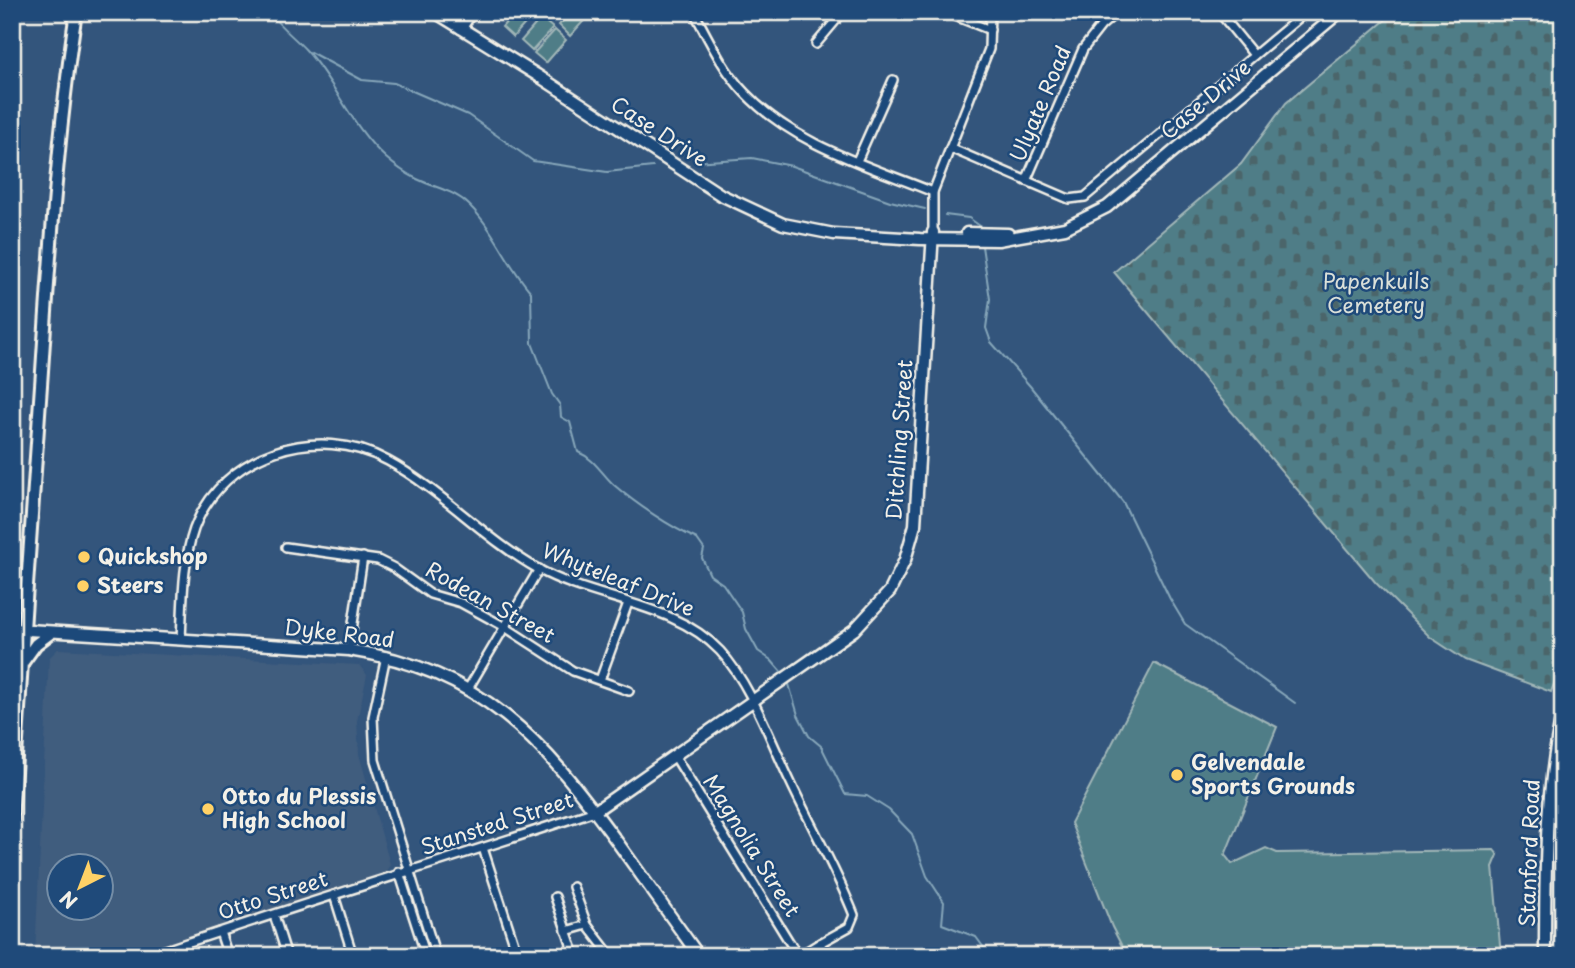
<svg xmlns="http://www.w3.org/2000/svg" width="1575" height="968" viewBox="0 0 1575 968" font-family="'Playpen Sans',sans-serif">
	<defs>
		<pattern id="cemetery-stones" width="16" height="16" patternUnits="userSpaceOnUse" patternTransform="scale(1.75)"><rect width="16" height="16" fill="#4f7d87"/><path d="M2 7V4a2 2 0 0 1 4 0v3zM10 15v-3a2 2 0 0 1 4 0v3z" fill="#4c656a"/></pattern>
	</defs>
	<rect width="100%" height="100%" fill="#33557c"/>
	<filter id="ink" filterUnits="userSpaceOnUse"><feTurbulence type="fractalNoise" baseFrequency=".0143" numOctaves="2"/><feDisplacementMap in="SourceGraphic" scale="14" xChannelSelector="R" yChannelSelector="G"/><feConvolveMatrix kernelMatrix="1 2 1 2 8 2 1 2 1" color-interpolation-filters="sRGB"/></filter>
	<g filter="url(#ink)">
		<path fill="#415d7e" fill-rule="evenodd" d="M 58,649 L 359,665 L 367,675 L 357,721 L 359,754 L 390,864 L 386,872 L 130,956 L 35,956 L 49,658 ZM 60,866 L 102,866 L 102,908 L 60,908 Z"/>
		<g fill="#4f7d87" stroke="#a2b7b8" stroke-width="2">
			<path d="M 515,12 L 531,12 L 534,14 L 513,37 L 502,27 Z"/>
			<path d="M 571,12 L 591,13 L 570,36 L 559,25 Z"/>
			<path d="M 541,18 L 553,28 L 532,51 L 521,41 Z"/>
			<path d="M 555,30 L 566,40 L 546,63 L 534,53 Z"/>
			<path d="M 1154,663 L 1277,727 L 1225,855 L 1232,864 L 1266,848 L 1277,853 L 1494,850 L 1498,855 L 1493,867 L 1501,956 L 1127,956 L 1112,927 L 1071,823 Z"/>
		</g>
		<path fill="url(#cemetery-stones)" stroke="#a2b7b8" stroke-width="2" d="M 1395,12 L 1563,12 L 1563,659 L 1551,692 L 1465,660 L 1430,637 L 1376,583 L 1114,272 L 1241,164 L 1286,103 Z"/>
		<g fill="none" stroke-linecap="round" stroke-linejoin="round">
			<g stroke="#87a7ba" stroke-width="2">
				<path d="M 269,12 C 280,27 294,37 306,50 C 336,83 352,128 386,158 C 394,165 407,174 417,179 C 435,188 454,190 469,205 C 495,230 507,265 531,292 L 532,343 L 552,394 L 560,405 L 561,417 L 570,422 L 578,452 C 595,459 601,473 614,485 C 636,504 670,527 697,539 L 704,549 L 702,558 L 710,575 L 723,584 L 742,612 L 746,629 L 758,651 L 771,660 L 783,674"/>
				<path d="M 310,52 L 362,80 L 394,83 L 468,115 L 533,161 L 607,172 L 653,167"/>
				<path d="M 694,162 L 752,158 L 792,166 L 890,201 L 925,209"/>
				<path d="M 945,215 L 969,218 L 980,226"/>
				<path d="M 982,246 L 990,299 L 986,328 L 991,342 L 1030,386 L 1123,502 L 1170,599 L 1185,624 L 1295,703"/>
				<path d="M 788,681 L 798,715 L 809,736 L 821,746 L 845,794 L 867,796 L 889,810 L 912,834 L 927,876 L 944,902 L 942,924 L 976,937 L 990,956"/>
			</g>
			<g stroke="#f4f1e8" stroke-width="12">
				<g id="street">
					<path d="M 694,12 C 709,40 723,70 745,93 C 794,145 869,166 933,192"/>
					<path d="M 945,12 L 990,30"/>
					<path d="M 1219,12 L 1254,55"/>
					<path d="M 816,44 L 843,12"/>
					<path d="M 950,148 L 1069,199 L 1085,197 L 1306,12"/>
					<path d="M 857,161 L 893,80"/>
					<path d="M 1026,181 L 1083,49 L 1101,26 L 1117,12"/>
					<path d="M 933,232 L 933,192 L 989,49 L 990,12"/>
					<path d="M 286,547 L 378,560 L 394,568 L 430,594 L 461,603 L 505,627 L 573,671 L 629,691"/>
					<path d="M 181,639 C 183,603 182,564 194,529 C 222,453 318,422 388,461 C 441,490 485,539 538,569 C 595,601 674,602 720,651 C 750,683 771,741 790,781 C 811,826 836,869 854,915 L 849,927 L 820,943 L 826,956"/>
					<path d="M 349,650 L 363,557"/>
					<path d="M 386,656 L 373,717 L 375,760 L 436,956"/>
					<path d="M 600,680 L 628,603"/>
					<path d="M 468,689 L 539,569"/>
					<path d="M 674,755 L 798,956"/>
					<path d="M 483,848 L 518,956"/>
					<path d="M 399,872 L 426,956"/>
					<path d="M 573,887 L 587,925 L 611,956"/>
					<path d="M 334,895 L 353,956"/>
					<path d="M 555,897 L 575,956"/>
					<path d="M 274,915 L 287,956"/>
					<path d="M 566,931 L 587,925"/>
					<path d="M 220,932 L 228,956"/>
					<path d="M 148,956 C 296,905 446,861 595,811"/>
					<path d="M 799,956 L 820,943"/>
				</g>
			</g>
			<g stroke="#f4f1e8" stroke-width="15">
				<g id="secondary">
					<path d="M 435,12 L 537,75 L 721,195 L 783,224 L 834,234 L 920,239 L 998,240 L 1065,228 L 1107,207 L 1340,12"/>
					<path d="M 461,28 L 471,12"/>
					<path d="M 967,233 L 1008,234"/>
					<path d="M 12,629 L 349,650 C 482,670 543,740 618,843 C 645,881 672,918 699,956"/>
					<path d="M 595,811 L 854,630 L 890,591 L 905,560 L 915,525 L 933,232"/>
					<path d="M 1545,956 C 1545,873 1545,791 1563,710"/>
				</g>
			</g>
			<g stroke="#f4f1e8" stroke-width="16">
				<g id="primary">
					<path d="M 23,662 L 36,644 L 52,632"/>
					<path d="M 12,820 C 21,670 31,521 42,371 C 50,251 58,131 76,12"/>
				</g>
			</g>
			<use href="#street" stroke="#1f4a7a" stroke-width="7"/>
			<use href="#secondary" stroke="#1f4a7a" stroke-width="10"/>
			<use href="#primary" stroke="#1f4a7a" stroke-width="10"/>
		</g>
	</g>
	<g fill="#ffd166" stroke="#1f4a7a" stroke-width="2.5">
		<circle cx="84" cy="557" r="7"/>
		<circle cx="83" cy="586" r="7"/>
		<circle cx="1177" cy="775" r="7"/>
		<circle cx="208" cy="809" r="7"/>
	</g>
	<g text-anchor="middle" stroke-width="5" stroke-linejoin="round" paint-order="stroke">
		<g font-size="21" fill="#f4f1e8" stroke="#1f4a7a">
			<text transform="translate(1206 100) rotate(-40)" y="7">Case Drive</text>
			<text transform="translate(1041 104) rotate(-67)" y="7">Ulyate Road</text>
			<text transform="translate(659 132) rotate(33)" y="7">Case Drive</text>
			<text transform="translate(900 440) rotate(-86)" y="7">Ditchling Street</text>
			<text transform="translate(618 580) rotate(22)" y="7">Whyteleaf Drive</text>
			<text transform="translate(490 603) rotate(29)" y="7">Rodean Street</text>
			<text transform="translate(339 634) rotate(7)" y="7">Dyke Road</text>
			<text transform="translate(497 824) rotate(-18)" y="7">Stansted Street</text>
			<text transform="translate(751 846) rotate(58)" y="7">Magnolia Street</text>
			<text transform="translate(1530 853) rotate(-88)" y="7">Stanford Road</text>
			<text transform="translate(273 896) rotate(-18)" y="7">Otto Street</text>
		</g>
		<g font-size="21" fill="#dbe0d9" stroke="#1f4a7a">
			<text x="1376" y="289">Papenkuils<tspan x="1376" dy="24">Cemetery</tspan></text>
		</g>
		<g font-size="21" font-weight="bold" fill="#f4f1e8" stroke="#1f4a7a" text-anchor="start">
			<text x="98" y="564">Quickshop</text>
			<text x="97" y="593">Steers</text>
			<text x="1191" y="770">Gelvendale<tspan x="1191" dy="24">Sports Grounds</tspan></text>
			<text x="222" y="804">Otto du Plessis<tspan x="222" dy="24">High School</tspan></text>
		</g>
	</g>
	<rect width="1575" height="968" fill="none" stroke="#1f4a7a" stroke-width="42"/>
	<rect x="21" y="21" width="1533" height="926" fill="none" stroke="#f4f1e8" stroke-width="2.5" filter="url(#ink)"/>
	<g transform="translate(80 887) rotate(222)"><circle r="33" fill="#1f4a7a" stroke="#748da6" stroke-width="2"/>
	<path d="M0-5L12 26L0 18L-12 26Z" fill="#ffd166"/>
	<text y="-10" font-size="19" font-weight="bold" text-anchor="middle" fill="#f4f1e8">N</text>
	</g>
</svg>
